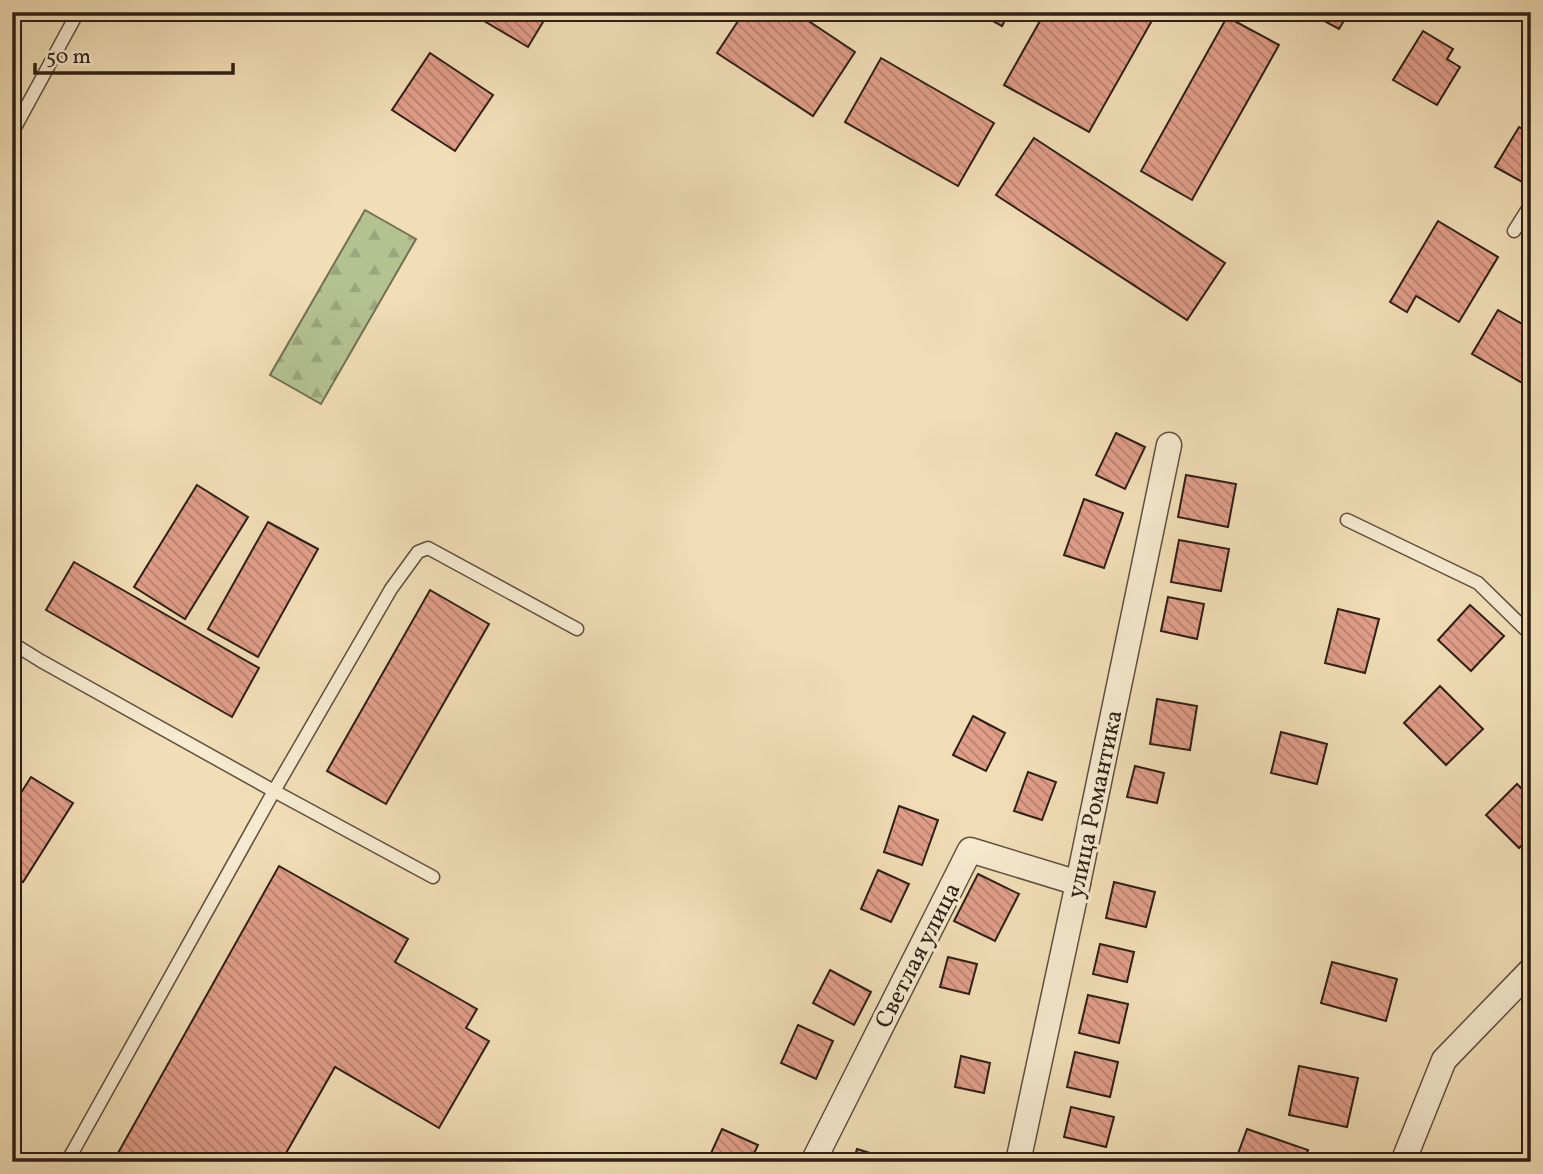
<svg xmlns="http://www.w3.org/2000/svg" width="1543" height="1174" viewBox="0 0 1543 1174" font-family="Vollkorn,serif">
	<defs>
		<pattern id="forest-firs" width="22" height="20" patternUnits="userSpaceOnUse" patternTransform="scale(1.75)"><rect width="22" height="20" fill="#b4c292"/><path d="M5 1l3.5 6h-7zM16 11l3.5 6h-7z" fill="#9ba67d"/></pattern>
		<pattern id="building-back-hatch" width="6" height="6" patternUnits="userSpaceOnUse" patternTransform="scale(1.75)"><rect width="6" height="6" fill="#e19e89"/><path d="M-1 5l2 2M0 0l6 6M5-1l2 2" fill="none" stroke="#b7806f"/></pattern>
	</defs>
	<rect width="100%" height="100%" fill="#f1deb6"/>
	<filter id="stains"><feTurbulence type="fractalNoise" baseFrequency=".00286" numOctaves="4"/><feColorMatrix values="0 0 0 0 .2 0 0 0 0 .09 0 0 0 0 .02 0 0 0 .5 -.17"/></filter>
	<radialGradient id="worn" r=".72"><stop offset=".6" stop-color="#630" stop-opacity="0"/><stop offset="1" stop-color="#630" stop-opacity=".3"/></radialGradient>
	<path fill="url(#forest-firs)" stroke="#717054" stroke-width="2" d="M 365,210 L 416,239 L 321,404 L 270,375 Z"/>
	<g fill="url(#building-back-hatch)" stroke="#2e1f17" stroke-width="2">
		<path d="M 469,12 L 549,12 L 528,47 Z"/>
		<path d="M 744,12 L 795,12 L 855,52 L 813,116 L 717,53 Z"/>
		<path d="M 977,12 L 1009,12 L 1002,26 Z"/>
		<path d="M 1045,12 L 1145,12 L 1154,17 L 1089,132 L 1004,85 Z"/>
		<path d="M 1308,12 L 1349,12 L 1339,29 Z"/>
		<path d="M 1227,17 L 1279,45 L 1192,200 L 1141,171 Z"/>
		<path d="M 1423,31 L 1453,49 L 1447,59 L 1460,67 L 1437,105 L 1393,80 Z"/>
		<path d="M 430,53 L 493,95 L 455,151 L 392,110 Z"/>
		<path d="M 881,58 L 994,123 L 958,186 L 845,122 Z"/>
		<path d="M 1519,127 L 1531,134 L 1531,172 L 1524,183 L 1495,167 Z"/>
		<path d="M 1034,138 L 1225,263 L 1187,320 L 996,195 Z"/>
		<path d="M 1438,221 L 1498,257 L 1459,322 L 1416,296 L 1407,312 L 1390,302 Z"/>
		<path d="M 1498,310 L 1531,329 L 1531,388 L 1472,354 Z"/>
		<path d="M 1116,433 L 1145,447 L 1125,489 L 1096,475 Z"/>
		<path d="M 1186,475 L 1236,484 L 1228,527 L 1178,517 Z"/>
		<path d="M 197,485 L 248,517 L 185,619 L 134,587 Z"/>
		<path d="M 1084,499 L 1123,513 L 1104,568 L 1064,555 Z"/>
		<path d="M 268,522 L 318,549 L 258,657 L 208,629 Z"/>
		<path d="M 1179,540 L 1229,549 L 1221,591 L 1171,582 Z"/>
		<path d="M 74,562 L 259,668 L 232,717 L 46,610 Z"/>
		<path d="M 430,590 L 489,624 L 386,804 L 327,771 Z"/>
		<path d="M 1168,597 L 1204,604 L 1197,639 L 1161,631 Z"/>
		<path d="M 1470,605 L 1504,636 L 1471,671 L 1438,640 Z"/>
		<path d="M 1338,609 L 1379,619 L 1365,673 L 1325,663 Z"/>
		<path d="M 1440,686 L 1483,729 L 1446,765 L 1404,723 Z"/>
		<path d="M 1157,699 L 1197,706 L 1190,750 L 1150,744 Z"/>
		<path d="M 973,716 L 1005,733 L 986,771 L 953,755 Z"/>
		<path d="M 1281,732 L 1327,744 L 1317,784 L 1271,773 Z"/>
		<path d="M 1135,766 L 1164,773 L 1157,803 L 1127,797 Z"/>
		<path d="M 1028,772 L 1056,782 L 1042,820 L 1014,811 Z"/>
		<path d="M 31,777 L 73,803 L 23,882 L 12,875 L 12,807 Z"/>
		<path d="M 1517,784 L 1531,798 L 1531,836 L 1519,848 L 1486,815 Z"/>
		<path d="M 899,806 L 938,820 L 922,865 L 884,852 Z"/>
		<path d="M 279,866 L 408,939 L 395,962 L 477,1009 L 466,1028 L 489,1041 L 439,1128 L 335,1067 L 281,1162 L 113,1162 Z"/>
		<path d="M 878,870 L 909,884 L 891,922 L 861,909 Z"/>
		<path d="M 978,874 L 1019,894 L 995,941 L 954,921 Z"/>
		<path d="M 1114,882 L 1155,892 L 1146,927 L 1106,918 Z"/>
		<path d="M 1100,944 L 1134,952 L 1127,982 L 1093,974 Z"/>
		<path d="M 948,957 L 977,964 L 969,994 L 940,987 Z"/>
		<path d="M 1332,962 L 1397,979 L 1386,1021 L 1321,1003 Z"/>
		<path d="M 830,970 L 871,992 L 854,1025 L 813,1003 Z"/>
		<path d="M 1088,995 L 1128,1004 L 1119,1043 L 1079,1033 Z"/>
		<path d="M 798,1025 L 833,1041 L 816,1079 L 781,1063 Z"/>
		<path d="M 1075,1052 L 1118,1062 L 1110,1097 L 1067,1087 Z"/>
		<path d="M 961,1056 L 990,1063 L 984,1093 L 955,1087 Z"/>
		<path d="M 1299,1066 L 1358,1078 L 1347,1127 L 1289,1115 Z"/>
		<path d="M 1071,1107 L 1114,1117 L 1106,1147 L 1064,1137 Z"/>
		<path d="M 722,1129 L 758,1145 L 750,1162 L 707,1162 Z"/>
		<path d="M 1247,1129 L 1308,1150 L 1304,1162 L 1235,1162 Z"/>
		<path d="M 857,1149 L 899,1162 L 853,1162 Z"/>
	</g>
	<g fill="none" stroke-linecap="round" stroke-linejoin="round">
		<g stroke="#5f4f3f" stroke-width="15">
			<g id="lane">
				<path d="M 1520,12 L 1531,18"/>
				<path d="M 12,133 L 78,12"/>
				<path d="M 1514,231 L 1531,204"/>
				<path d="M 1347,520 L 1478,583 L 1531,635"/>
				<path d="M 12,643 L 41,661 L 274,791 L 433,877"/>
				<path d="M 67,1162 L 274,791 L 391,589 L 418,552 L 428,548 L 577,629"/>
			</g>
		</g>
		<g stroke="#5f4f3f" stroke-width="27">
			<g id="street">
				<path d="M 813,1162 L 970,850 L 1078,883"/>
				<path d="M 1018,1162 L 1078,883 L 1169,445"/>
				<path d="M 1403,1162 L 1444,1060 L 1531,970"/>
			</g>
		</g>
		<use href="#lane" stroke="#f6ead0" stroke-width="12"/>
		<use href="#street" stroke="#f6ead0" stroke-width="24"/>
	</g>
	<g text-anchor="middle" stroke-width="7" stroke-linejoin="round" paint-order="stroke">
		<g font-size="24" fill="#2e1f17" stroke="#f6ead0">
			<text transform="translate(1094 804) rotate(-78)" y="8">улица Романтика</text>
			<text transform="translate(917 955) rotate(-63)" y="8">Светлая улица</text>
		</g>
	</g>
	<rect width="1543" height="1174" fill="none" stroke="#f1deb6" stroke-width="42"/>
	<rect x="14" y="14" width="1515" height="1146" fill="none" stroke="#2e1f17" stroke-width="3.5"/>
	<rect x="21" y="21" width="1501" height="1132" fill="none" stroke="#2e1f17" stroke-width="2"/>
	<path d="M35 63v10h198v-10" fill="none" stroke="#2e1f17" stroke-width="3.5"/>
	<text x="46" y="63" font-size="21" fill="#2e1f17" stroke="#f6ead0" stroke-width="5" paint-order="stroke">50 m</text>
	<rect width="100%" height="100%" filter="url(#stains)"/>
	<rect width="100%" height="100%" fill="url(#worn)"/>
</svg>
